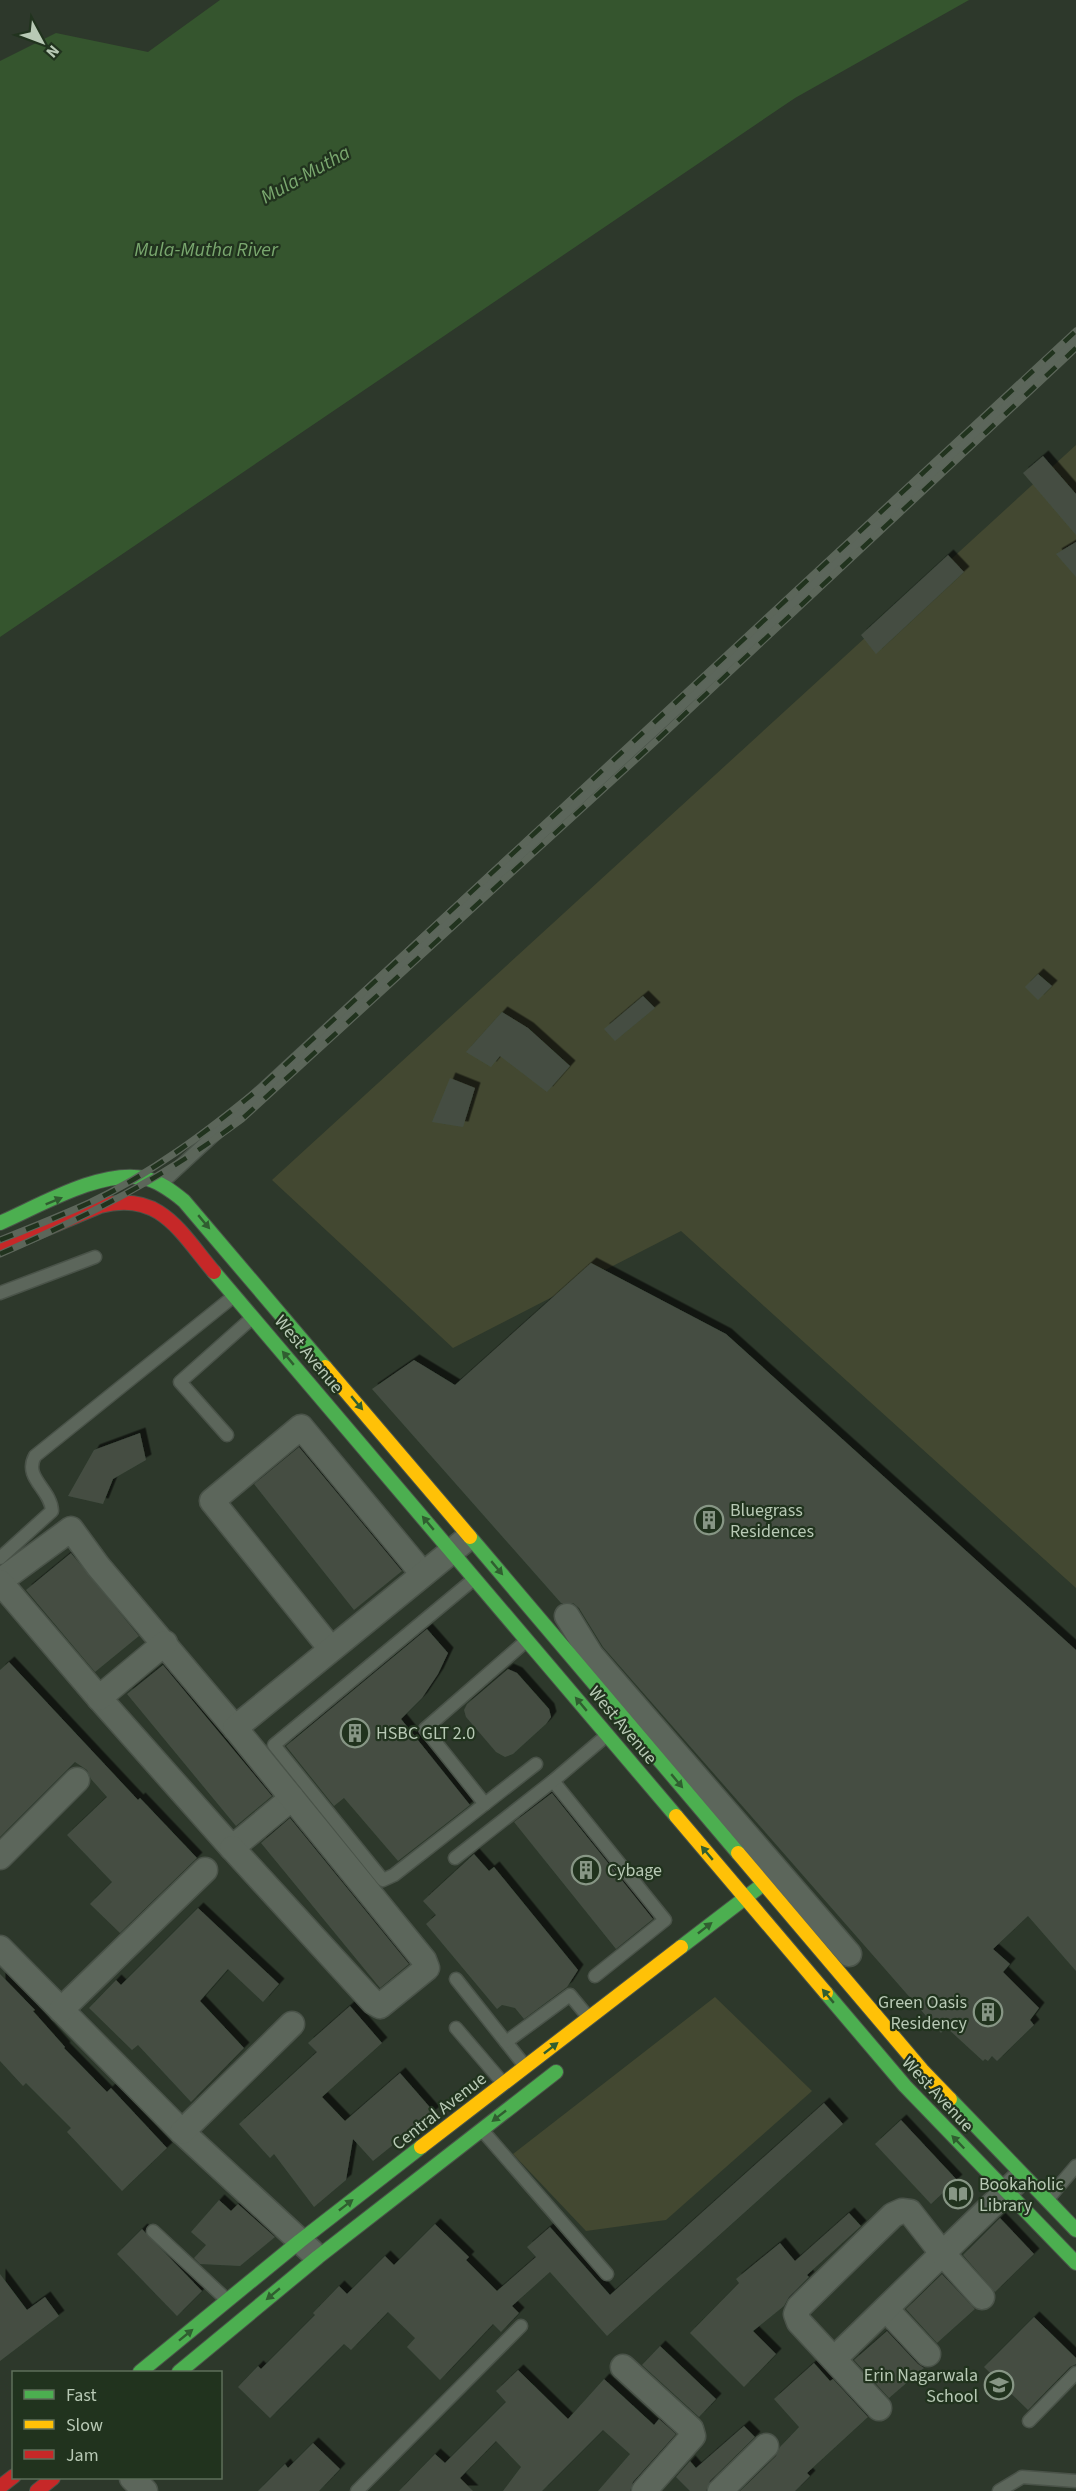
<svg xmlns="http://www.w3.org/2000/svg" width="1076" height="2491" viewBox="0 0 1076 2491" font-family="'Source Sans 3',sans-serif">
	<defs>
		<filter id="shadow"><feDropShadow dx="5.5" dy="-5.5" stdDeviation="0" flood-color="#0009"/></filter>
	</defs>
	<rect width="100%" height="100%" fill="#2d382b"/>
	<g fill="#434831">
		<path d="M 1076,445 L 1076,1588 L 681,1231 L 453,1348 L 272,1180 Z"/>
		<path d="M 715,1997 L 812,2091 L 666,2220 L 586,2231 L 513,2154 Z"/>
	</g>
	<path fill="#35552e" d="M 220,0 L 969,0 L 795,98 L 0,637 L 0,61 L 56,33 L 148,52 Z"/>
	<g fill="#444e42" filter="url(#shadow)">
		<path d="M 1043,456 L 1076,494 L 1076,535 L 1023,473 Z"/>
		<path d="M 1076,542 L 1076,577 L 1056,554 Z"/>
		<path d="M 948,555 L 964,572 L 876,654 L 861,635 Z"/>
		<path d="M 1038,974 L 1052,986 L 1038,1000 L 1025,987 Z"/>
		<path d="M 643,996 L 655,1008 L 615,1041 L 604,1029 Z"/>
		<path d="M 502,1012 L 528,1028 L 570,1066 L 547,1092 L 500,1056 L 491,1067 L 466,1052 Z"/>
		<path d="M 450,1078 L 475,1088 L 463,1127 L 432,1122 Z"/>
		<path d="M 591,1263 L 726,1334 L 1076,1650 L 1076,1971 L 1028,1916 L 993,1949 L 1010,1964 L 1003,1972 L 1039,2008 L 1030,2020 L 1034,2025 L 997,2061 L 992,2056 L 988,2061 L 985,2059 L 983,2061 L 946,2027 L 941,2033 L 603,1647 L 579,1608 L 573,1603 L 561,1603 L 372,1389 L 414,1360 L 455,1385 Z"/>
		<path d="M 140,1433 L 146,1460 L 113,1479 L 103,1504 L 68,1496 L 94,1450 Z"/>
		<path d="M 299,1447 L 402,1571 L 354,1610 L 254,1484 Z"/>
		<path d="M 71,1553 L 139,1636 L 95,1672 L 26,1590 Z"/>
		<path d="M 427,1629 L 448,1653 L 438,1674 L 422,1698 L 401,1719 L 470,1805 L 398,1861 L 344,1798 L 334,1806 L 286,1746 Z"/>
		<path d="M 9,1662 L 138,1800 L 140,1798 L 197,1858 L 120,1933 L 90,1904 L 112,1882 L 67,1835 L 107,1797 L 91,1779 L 87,1770 L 75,1762 L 0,1837 L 0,1670 Z"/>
		<path d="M 163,1665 L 272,1796 L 236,1826 L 127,1694 Z"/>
		<path d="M 508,1669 L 517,1673 L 549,1709 L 551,1717 L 546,1724 L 513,1754 L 505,1757 L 496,1752 L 466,1717 L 464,1710 L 467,1704 Z"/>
		<path d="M 552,1793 L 653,1919 L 616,1949 L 514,1822 Z"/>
		<path d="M 290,1818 L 409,1964 L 380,1988 L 261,1843 Z"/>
		<path d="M 474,1854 L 489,1871 L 494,1867 L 578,1970 L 567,1987 L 524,2019 L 515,2008 L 502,2005 L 497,2009 L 426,1924 L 436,1915 L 423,1901 Z"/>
		<path d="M 198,1908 L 279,1984 L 263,2002 L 228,1969 L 200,2001 L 244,2048 L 191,2102 L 138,2045 L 132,2050 L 89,2008 L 116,1980 L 121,1985 Z"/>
		<path d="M 0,1974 L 35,2010 L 33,2011 L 65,2047 L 64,2048 L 107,2092 L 111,2088 L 167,2148 L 122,2191 L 67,2132 L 71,2128 L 26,2083 L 23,2086 L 0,2061 Z"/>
		<path d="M 350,2006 L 382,2043 L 322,2097 L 345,2121 L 400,2073 L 434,2112 L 373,2161 L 353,2139 L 346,2180 L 314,2207 L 274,2154 L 270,2158 L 239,2124 L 317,2052 L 308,2043 Z"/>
		<path d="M 824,2103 L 843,2124 L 607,2336 L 550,2272 L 512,2306 L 519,2313 L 501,2332 L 493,2324 L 440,2380 L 407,2347 L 415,2338 L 388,2312 L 351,2350 L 344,2344 L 270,2418 L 238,2387 L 258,2366 L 261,2369 L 315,2315 L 313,2313 L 339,2286 L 347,2294 L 385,2256 L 394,2265 L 435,2224 L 469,2257 L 466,2260 L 497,2291 L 536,2257 L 527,2247 L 550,2227 L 610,2295 Z"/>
		<path d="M 901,2120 L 957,2180 L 931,2204 L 875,2144 Z"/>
		<path d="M 219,2200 L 231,2211 L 238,2204 L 275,2237 L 240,2266 L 200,2264 L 194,2258 L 206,2245 L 191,2232 Z"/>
		<path d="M 849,2213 L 861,2226 L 807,2275 L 809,2277 L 789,2297 L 784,2306 L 753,2331 L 776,2354 L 744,2387 L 690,2333 L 739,2283 L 736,2279 L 780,2243 L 795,2261 Z"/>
		<path d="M 1000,2218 L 1034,2254 L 995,2292 L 963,2255 Z"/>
		<path d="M 142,2229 L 202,2291 L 177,2316 L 117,2254 Z"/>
		<path d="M 0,2274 L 27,2310 L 45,2297 L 59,2316 L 0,2361 Z"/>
		<path d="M 942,2274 L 975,2309 L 937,2343 L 906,2309 Z"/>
		<path d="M 1034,2317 L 1076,2358 L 1076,2364 L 1070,2367 L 1028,2410 L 984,2367 Z"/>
		<path d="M 887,2331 L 918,2364 L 924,2368 L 889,2398 L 854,2360 Z"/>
		<path d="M 660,2346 L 716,2399 L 699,2417 L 642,2365 Z"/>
		<path d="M 814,2363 L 830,2381 L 833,2379 L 868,2417 L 807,2473 L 810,2476 L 795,2491 L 740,2491 L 776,2456 L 780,2447 L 799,2427 L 774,2399 Z"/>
		<path d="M 518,2370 L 568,2419 L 604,2379 L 654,2425 L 659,2419 L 676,2434 L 633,2482 L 630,2491 L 598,2491 L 630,2454 L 603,2430 L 542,2491 L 503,2491 L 521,2467 L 496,2441 L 460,2478 L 473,2491 L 399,2491 L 435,2454 L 445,2463 L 506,2402 L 496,2391 Z"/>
		<path d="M 744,2426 L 755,2437 L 710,2481 L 706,2491 L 690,2491 L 676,2477 L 690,2461 L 696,2468 Z"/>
		<path d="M 313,2443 L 340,2469 L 319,2491 L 258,2491 L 285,2464 L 288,2468 Z"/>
	</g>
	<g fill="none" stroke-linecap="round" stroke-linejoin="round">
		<g stroke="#4a5349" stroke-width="15">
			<g id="lane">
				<path d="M 162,1183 L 1076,340"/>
				<path d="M 0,1293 L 95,1257"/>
				<path d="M 227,1435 L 180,1382 L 252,1318"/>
				<path d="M 0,1558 L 52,1511 C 51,1489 23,1478 35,1456 L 234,1296"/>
				<path d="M 474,1579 L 274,1745 L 383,1880 L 394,1875 L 536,1764"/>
				<path d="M 553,1781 L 665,1920 L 595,1976"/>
				<path d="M 485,1804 L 425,1729 L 526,1641"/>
				<path d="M 455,1858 L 553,1781 L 606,1736"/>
				<path d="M 456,1979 L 525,2066"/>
				<path d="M 456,2028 L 503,2083"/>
				<path d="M 506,2042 L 570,1995 L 589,2018"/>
				<path d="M 482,2130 L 607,2274"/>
				<path d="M 1048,2199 L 1076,2166"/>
				<path d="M 153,2231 L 227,2300"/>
				<path d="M 1029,2421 L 1076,2373"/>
				<path d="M 357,2491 L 521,2326"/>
				<path d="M 999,2491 L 1022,2477 L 1076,2481"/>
			</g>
		</g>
		<g stroke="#4a5349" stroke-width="27">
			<g id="street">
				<path d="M 0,1581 L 71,1529 L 98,1566 L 235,1728"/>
				<path d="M 0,1582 L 99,1698 L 232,1848 L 292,1798"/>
				<path d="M 567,1616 L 591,1655 L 849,1954"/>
				<path d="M 331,1649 L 212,1501 L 301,1427 L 423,1574"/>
				<path d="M 99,1698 L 165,1643"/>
				<path d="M 232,1848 L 373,2002 L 380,2006 L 427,1968 L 424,1960 L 235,1728 L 463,1542"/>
				<path d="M 0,1857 L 77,1780"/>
				<path d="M 0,1948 L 182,2132 L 312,2252"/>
				<path d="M 61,2010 L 205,1870"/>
				<path d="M 182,2132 L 292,2024"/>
				<path d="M 886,2309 L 928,2354"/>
				<path d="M 834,2359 L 1017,2181"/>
				<path d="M 623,2367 L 691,2429 L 693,2436 L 644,2491"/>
				<path d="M 879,2408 L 799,2322 L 796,2314 L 799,2307 L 893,2215 L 902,2211 L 910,2212 L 942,2253 L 982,2297"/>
				<path d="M 132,2478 L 145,2491"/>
				<path d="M 720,2491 L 766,2446"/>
			</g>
		</g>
		<g stroke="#4a5349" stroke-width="16">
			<g id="fast">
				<path d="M 0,1223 C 39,1206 101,1169 144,1178 C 159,1181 173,1192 184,1201 L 325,1367"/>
				<path d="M 214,1272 L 676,1816"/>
				<path d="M 470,1537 L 738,1853"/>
				<path d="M 681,1947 L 762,1885"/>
				<path d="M 826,1993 L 905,2086 L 1076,2263"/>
				<path d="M 950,2099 L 1076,2230"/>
				<path d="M 140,2372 L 300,2241 L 421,2147"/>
				<path d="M 179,2372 L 318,2257 L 556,2072"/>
			</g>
		</g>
		<g stroke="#4a5349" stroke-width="16">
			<g id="slow">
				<path d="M 325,1367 L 470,1537"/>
				<path d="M 676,1816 L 826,1993"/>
				<path d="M 738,1853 L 922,2070 L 950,2099"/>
				<path d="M 421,2147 L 681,1947"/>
			</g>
		</g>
		<g stroke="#4a5349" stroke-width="16">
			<g id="jam">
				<path d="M 0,1248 L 100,1206 C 160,1190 180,1232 214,1272"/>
				<path d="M 0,2487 L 14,2476"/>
				<path d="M 37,2491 L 53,2478"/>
			</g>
		</g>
		<use href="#lane" stroke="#5c665b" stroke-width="12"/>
		<use href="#street" stroke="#5c665b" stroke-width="24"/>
		<use href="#fast" stroke="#4caf50" stroke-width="14"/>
		<use href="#slow" stroke="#ffc107" stroke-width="14"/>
		<use href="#jam" stroke="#c62828" stroke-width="14"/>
		<g stroke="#5c665a" stroke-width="7">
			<g id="rail">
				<path d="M 0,1240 C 30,1228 60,1216 89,1203 C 151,1174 208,1131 260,1088 L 1076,331"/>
				<path d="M 0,1254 C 86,1217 167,1176 242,1119 L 656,741 L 1076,348"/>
			</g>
		</g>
		<use href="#rail" stroke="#21331e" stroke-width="4.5" stroke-dasharray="14" stroke-linecap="butt"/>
	</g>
	<defs><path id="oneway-solid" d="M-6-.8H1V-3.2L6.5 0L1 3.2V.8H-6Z" transform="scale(1.5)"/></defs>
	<g fill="#305e30">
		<use href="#oneway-solid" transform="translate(54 1201) rotate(-22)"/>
		<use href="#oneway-solid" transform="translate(204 1222) rotate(50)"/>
		<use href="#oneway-solid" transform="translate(288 1358) rotate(-130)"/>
		<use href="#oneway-solid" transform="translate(357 1403) rotate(50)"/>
		<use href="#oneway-solid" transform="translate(428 1523) rotate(-130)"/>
		<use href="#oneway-solid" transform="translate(497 1568) rotate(50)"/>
		<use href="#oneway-solid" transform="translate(581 1704) rotate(-130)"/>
		<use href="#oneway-solid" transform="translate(677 1781) rotate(50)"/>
		<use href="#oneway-solid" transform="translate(707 1853) rotate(-130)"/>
		<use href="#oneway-solid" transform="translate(705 1928) rotate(-38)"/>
		<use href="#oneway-solid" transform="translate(828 1996) rotate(-130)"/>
		<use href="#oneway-solid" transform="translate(551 2048) rotate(-38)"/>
		<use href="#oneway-solid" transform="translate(499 2116) rotate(142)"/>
		<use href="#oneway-solid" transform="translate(958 2142) rotate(-134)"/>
		<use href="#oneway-solid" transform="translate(346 2205) rotate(-38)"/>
		<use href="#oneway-solid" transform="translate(273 2294) rotate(140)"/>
		<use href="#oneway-solid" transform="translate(186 2335) rotate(-39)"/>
	</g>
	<defs>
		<g id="building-ring" transform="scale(1.5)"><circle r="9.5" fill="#21331e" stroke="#879685" stroke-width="1.5"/><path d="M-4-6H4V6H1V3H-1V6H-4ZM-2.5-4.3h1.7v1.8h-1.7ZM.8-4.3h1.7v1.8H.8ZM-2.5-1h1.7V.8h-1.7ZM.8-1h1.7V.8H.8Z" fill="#879685"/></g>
		<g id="library-ring" transform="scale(1.5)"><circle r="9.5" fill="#21331e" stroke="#879685" stroke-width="1.5"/><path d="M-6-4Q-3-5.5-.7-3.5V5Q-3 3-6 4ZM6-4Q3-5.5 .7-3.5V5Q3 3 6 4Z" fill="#879685"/></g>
		<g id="school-ring" transform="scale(1.5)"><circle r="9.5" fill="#21331e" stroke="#879685" stroke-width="1.5"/><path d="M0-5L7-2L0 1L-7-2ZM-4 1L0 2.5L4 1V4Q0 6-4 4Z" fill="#879685"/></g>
	</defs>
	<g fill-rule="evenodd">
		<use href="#building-ring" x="709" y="1520"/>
		<use href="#building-ring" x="355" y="1733"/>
		<use href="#building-ring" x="586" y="1870"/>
		<use href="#building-ring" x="988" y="2012"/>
		<use href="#library-ring" x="958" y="2194"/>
		<use href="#school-ring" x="999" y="2385"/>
	</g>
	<g text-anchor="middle" stroke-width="4.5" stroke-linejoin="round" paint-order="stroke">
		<g font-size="18" fill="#b8c9b5" stroke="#21331e">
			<text transform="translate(309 1354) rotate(50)" y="6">West Avenue</text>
			<text transform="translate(623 1725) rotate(50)" y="6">West Avenue</text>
			<text transform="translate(938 2094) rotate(47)" y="6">West Avenue</text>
			<text transform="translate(439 2111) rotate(-38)" y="6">Central Avenue</text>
		</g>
		<g font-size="18" fill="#b8c9b5" stroke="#21331e" text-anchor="start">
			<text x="730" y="1516">Bluegrass<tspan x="730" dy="21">Residences</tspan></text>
			<text x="376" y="1739">HSBC GLT 2.0</text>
			<text x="607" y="1876">Cybage</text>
			<text x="967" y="2008" text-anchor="end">Green Oasis<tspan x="967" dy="21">Residency</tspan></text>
			<text x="979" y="2190">Bookaholic<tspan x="979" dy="21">Library</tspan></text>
			<text x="978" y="2381" text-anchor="end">Erin Nagarwala<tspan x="978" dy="21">School</tspan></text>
		</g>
		<g font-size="20" font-style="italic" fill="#79a76e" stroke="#21331e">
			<text transform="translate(305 174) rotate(-29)" y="7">Mula-Mutha</text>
			<text x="206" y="256">Mula-Mutha River</text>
		</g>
	</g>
	<rect x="12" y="2371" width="210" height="108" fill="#21331e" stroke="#5d6f5a" stroke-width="1.5"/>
	<rect x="24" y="2390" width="30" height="9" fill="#4caf50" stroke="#5d6f5a" stroke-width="1.5"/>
	<text x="66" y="2401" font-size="18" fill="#b8c9b5">Fast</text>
	<rect x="24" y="2420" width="30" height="9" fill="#ffc107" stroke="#5d6f5a" stroke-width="1.5"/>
	<text x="66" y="2431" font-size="18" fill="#b8c9b5">Slow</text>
	<rect x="24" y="2450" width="30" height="9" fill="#c62828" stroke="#5d6f5a" stroke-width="1.5"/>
	<text x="66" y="2461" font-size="18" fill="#b8c9b5">Jam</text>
	<g transform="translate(42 42) rotate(131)" stroke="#21331e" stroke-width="4.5" paint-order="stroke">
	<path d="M0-4.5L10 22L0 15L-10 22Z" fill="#b8c9b5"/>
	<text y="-9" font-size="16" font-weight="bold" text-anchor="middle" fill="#b8c9b5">N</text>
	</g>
</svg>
